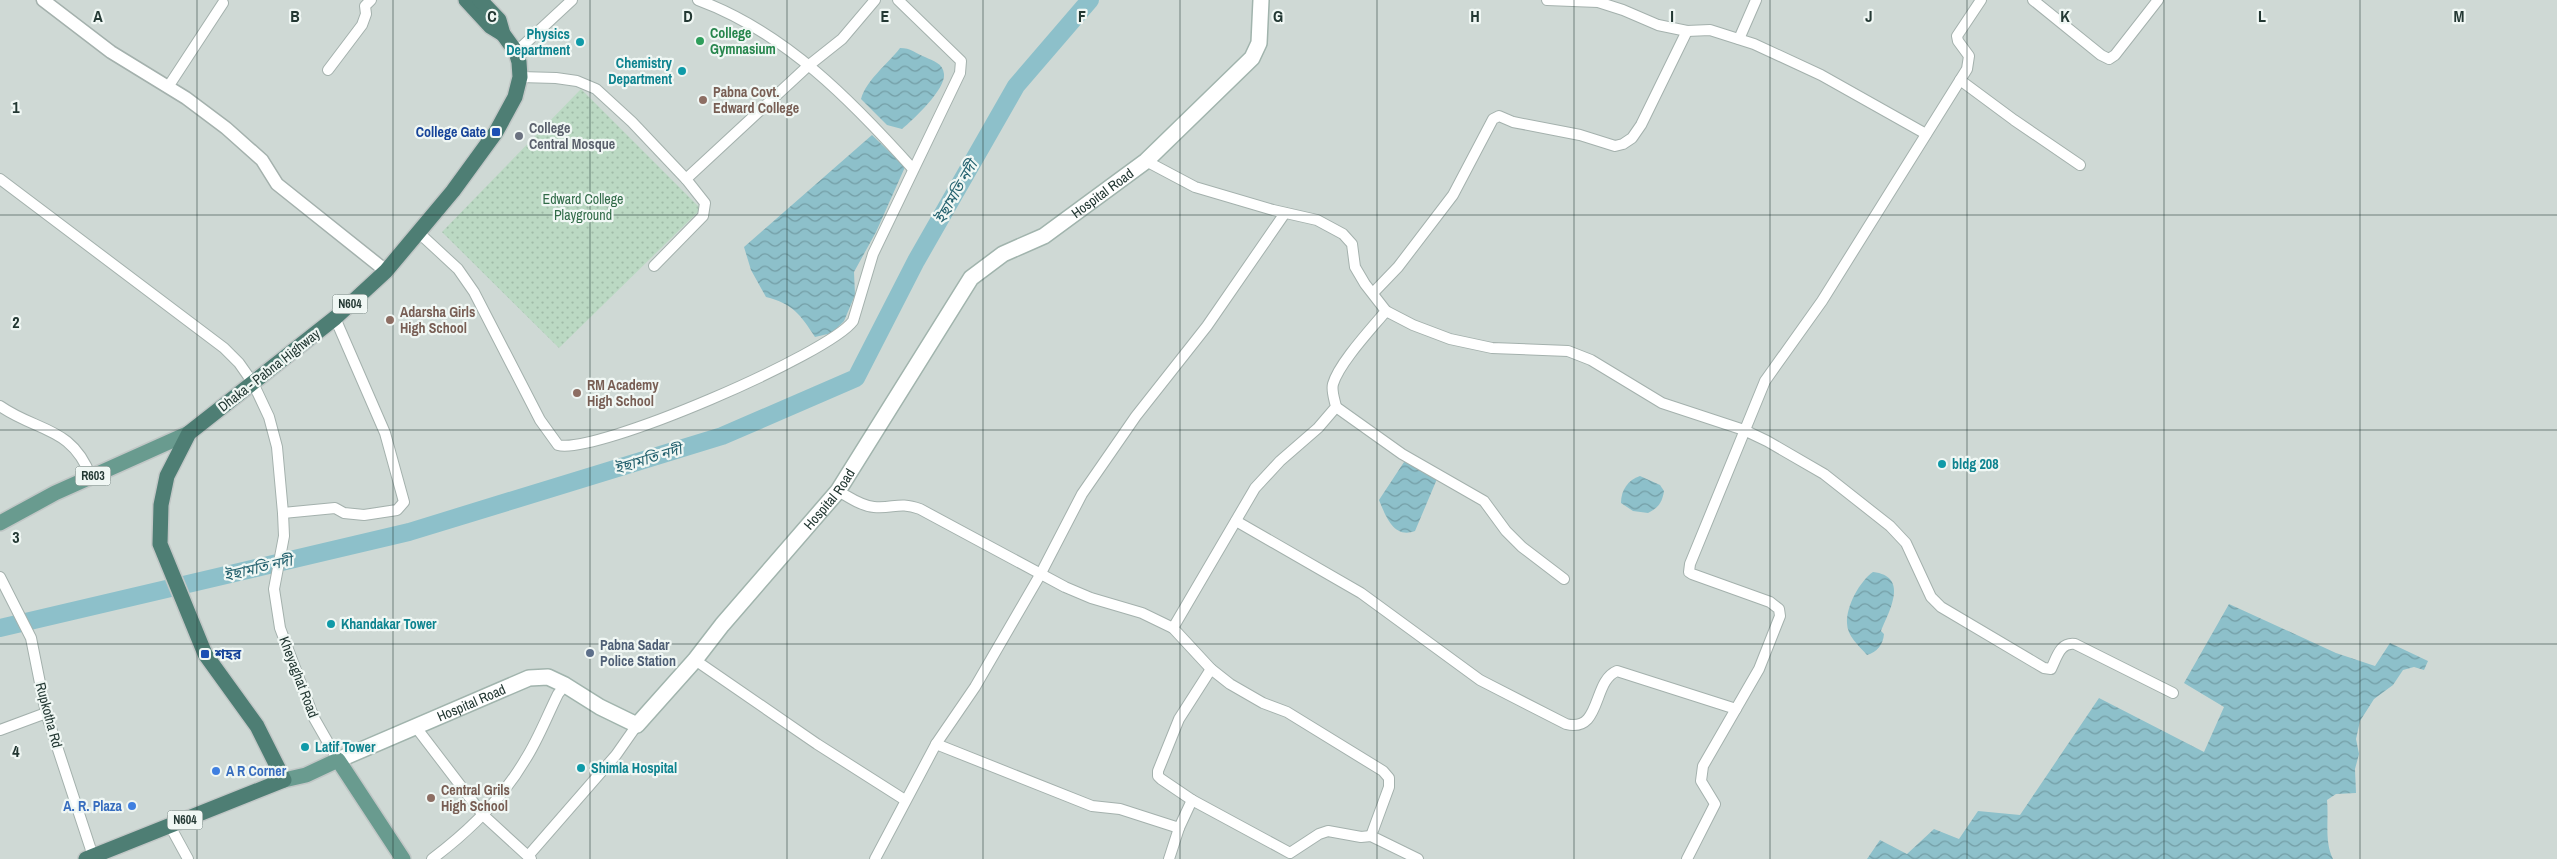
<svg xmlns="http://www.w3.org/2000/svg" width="2557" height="859" viewBox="0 0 2557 859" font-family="'Archivo Narrow','Noto Sans Bengali',sans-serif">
	<defs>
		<pattern id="grass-dots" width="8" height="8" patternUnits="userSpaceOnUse" patternTransform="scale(1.25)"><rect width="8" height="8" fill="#bbd9c3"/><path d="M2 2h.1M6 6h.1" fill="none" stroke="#a0bba8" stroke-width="1.8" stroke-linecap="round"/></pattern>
		<pattern id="water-waves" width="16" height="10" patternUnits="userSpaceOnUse" patternTransform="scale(1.25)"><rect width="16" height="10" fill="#8dc0ca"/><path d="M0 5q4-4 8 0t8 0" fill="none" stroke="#739da5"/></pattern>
	</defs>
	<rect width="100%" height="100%" fill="#e0eae6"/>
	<rect fill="#cfd9d5" x="0" y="0" width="2557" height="859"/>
	<path fill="url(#grass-dots)" d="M 581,89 L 701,209 L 559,348 L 442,232 Z"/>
	<g fill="url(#water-waves)">
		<path d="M 900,48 C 911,48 915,53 925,57 C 933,61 943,63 944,74 C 946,89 913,120 902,129 L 887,125 L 861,99 C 867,79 887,65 900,48 Z"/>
		<path d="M 872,135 L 905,167 L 876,232 L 854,272 L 855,295 L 844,321 L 832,333 L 815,337 C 800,314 793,304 766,297 L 751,270 L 744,247 Z"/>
		<path d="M 1406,459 L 1437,479 L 1415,531 C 1394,539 1386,517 1379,500 Z"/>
		<path d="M 1640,476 L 1660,485 L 1664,491 C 1662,503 1658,508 1648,513 L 1633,511 L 1621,503 C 1621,490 1628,480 1640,476 Z"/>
		<path d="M 1873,572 C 1909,576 1890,610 1881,631 L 1884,634 C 1883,645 1877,652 1867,655 C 1859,646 1847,636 1847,623 C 1846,606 1860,581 1873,572 Z"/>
		<path d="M 2229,604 L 2336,653 L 2375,666 L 2390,643 L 2428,661 L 2424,670 L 2414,667 L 2403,670 L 2393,685 L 2374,699 L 2360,721 L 2356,739 L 2359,754 L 2355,769 L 2356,793 L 2336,794 L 2327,800 C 2329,820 2324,841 2333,859 L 1867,859 L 1880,840 L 1907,854 L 1934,829 L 1959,839 L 1978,811 L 2020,815 L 2099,698 L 2204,752 L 2224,707 L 2184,683 Z"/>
	</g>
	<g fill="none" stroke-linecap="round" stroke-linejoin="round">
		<path stroke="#8dc0ca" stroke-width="18" d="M 0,628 L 409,532 L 722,436 L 856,378 L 916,261 L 1016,86 L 1090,0"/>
		<g stroke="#a4b1ad" stroke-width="12">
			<g id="minor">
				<path d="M 698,0 C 785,32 852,101 913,169"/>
				<path d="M 1547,0 L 1598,2 L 1623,10 L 1658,25 L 1687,31 L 1710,30 L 1754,44 L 1821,75 L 1926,134"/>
				<path d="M 2033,0 L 2101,55 L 2109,59 L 2115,55 L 2158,0"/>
				<path d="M 1739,39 L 1756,0"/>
				<path d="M 516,52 L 572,0"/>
				<path d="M 328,70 L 362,25 L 366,14 L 365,6 L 371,0"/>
				<path d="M 520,77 L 556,78 L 577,81 L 596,89 L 632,122 L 686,179"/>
				<path d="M 1960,80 L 2014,120 L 2080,165"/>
				<path d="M 168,87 L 223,3"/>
				<path d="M 1146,161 L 1195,187 L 1273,210 L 1317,220 L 1343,234 L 1352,244 L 1355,267 L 1365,284 L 1386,311 L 1413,325 L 1450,339 L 1492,348 L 1568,351 L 1591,360 L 1662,403 L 1744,430 L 1767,441 L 1824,474 L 1890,526 L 1906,543 L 1931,597 L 1941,607 L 2044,668 L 2051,669 C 2057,657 2060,642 2075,644 L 2173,693"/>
				<path d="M 0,179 L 224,348 L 239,363 L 253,383 L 269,417 L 277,447 L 283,513 L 284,536 L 274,589 L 280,628 L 314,718 L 338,760"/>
				<path d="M 418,232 L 458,269 L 474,292 L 540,420 L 558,445 C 596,455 829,354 853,321 L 873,254 L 960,73 L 961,61 L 898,0"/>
				<path d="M 654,266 L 703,216 L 705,203 L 686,179 L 808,66 L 842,39 L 875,0"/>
				<path d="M 1373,293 L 1398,267 L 1453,195 L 1493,119 L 1499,116 L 1513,122 L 1580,135 L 1615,146 L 1623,144 L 1632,138 L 1641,125 L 1687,31"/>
				<path d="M 0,406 C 37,432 72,426 91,477"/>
				<path d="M 1336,407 L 1402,454 L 1484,501 L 1506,531 L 1522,547 L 1564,579"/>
				<path d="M 838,491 C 849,497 861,506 874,507 C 893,509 899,501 920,509 L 1065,587 L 1091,598 L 1142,613 L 1173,628 L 1211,669 L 1230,684 L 1263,703 L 1287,712 L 1383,771 L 1389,778 L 1389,787 L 1371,836"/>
				<path d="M 283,513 L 335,508 L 344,513 L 364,515 L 397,510 L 404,502 L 385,433 L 335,318"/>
				<path d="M 1236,521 L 1361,593 L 1480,680 L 1566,724 C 1602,733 1592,681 1617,671 L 1736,709"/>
				<path d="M 0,577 L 31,638 L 46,713 L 93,856"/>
				<path d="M 1173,628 L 1255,488 L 1280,461 L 1318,428 L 1336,407 C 1335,401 1331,391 1333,384 C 1339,363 1372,328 1386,311"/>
				<path d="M 695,660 L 817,744 L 905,800"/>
				<path d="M 415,726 L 483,815 L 531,859"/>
				<path d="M 0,730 L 46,713"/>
				<path d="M 936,744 L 1092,806 L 1120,809 L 1179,828 L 1192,800 L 1290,853 L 1319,834 L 1328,831 L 1361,837 L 1371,836 L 1418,859"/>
				<path d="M 1192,800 L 1161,779 L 1158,776 L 1158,771 L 1179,719 L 1211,669"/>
				<path d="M 170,826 L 188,859"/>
				<path d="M 528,856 L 616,755 L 637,725"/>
				<path d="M 432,859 C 468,832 502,799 525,760 C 538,740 547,716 558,694 L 565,685"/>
				<path d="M 875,859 L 936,744 L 975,687 L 1040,575 L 1082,494 L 1136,416 L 1207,326 L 1285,213"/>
				<path d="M 1169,859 L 1179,828"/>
				<path d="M 1687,859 L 1715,804 L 1701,781 L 1703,766 L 1759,669 L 1780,616 L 1779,609 L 1770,602 L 1692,574 L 1689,572 L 1690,564 L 1765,381 L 1822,301 L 1967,69 L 1969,56 L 1958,41 L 1957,36 L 1981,0"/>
			</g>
		</g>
		<g stroke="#a4b1ad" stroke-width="15">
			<path id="tertiary" d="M 43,0 L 111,52 L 186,98 L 226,128 L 262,160 L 277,184 L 386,271"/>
		</g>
		<g stroke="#a1b4ad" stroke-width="18">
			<g id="secondary">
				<path id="s1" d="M 338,760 L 529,678 L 548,677 L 565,685 L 600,707 L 637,725 L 695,660 L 722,625 L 838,491 L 971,278 L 1003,254 L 1044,236 L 1146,161 L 1252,58 L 1259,43 L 1261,0"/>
			</g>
		</g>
		<g stroke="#c1c7c6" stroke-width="18">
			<g id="primary">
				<path d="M 0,523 L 55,493 L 189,433"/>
				<path d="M 284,780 L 306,775 L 338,760 L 403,859"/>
			</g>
		</g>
		<g stroke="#c1c7c6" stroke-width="18">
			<g id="trunk">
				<path d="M 466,0 L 490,26 L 503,34"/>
				<path d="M 86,859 L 284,780 L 257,726 L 205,654 L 160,544 L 161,505 L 167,476 L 189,433 L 335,318 L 386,271 L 453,191 L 496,132 L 515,97 L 520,77 L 519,62 L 516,52 L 503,34 L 499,20 L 480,0"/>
			</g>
		</g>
		<use href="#minor" stroke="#fff" stroke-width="10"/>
		<use href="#tertiary" stroke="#fff" stroke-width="12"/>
		<use href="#secondary" stroke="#fff" stroke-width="15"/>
		<use href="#primary" stroke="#699b8f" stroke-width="15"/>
		<use href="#trunk" stroke="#4e7e74" stroke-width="15"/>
	</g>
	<path fill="none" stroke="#233833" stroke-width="1" stroke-opacity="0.55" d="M 197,0 L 197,859M 393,0 L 393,859M 590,0 L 590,859M 787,0 L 787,859M 983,0 L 983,859M 1180,0 L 1180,859M 1377,0 L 1377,859M 1574,0 L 1574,859M 1770,0 L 1770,859M 1967,0 L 1967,859M 2164,0 L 2164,859M 2360,0 L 2360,859M 0,215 L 2557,215M 0,430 L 2557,430M 0,644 L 2557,644"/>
	<circle fill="#2e9e5b" stroke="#f0f7f4" stroke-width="2" cx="700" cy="41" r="5"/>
	<g fill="#0f9aa8" stroke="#f0f7f4" stroke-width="2">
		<circle cx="580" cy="42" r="5"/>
		<circle cx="682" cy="71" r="5"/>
		<circle cx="1942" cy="464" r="5"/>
		<circle cx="331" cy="624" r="5"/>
		<circle cx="305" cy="747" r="5"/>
		<circle cx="581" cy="768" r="5"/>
	</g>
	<g fill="#8d6e63" stroke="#f0f7f4" stroke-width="2">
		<circle cx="703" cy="100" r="5"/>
		<circle cx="390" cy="320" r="5"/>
		<circle cx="577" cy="393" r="5"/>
		<circle cx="431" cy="798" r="5"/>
	</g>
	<g fill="#1a4fb4" stroke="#f0f7f4" stroke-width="2">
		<rect x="491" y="127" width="10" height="10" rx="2.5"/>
		<rect x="200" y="649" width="10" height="10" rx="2.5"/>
	</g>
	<circle fill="#6b7280" stroke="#f0f7f4" stroke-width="2" cx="519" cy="136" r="5"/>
	<circle fill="#5c6f8a" stroke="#f0f7f4" stroke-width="2" cx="590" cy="653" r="5"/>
	<g fill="#3f7fe0" stroke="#f0f7f4" stroke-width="2">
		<circle cx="216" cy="771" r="5"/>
		<circle cx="132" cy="806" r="5"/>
	</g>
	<g text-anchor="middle" stroke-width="4.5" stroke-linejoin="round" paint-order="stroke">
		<g fill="#f0f7f4" stroke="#60716d" stroke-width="1">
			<rect x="332.5" y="294.5" width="35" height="19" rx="4"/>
			<rect x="75.5" y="466.5" width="35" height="19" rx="4"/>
			<rect x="167.5" y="810.5" width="35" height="19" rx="4"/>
		</g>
		<g font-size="12" font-weight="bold" fill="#233833">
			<text x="350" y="308">N604</text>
			<text x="93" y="480">R603</text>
			<text x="185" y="824">N604</text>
		</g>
		<g font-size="14" font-weight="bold" fill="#27864d" stroke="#f0f7f4" text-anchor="start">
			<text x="710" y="38">College<tspan x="710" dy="16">Gymnasium</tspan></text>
		</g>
		<g font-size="14" font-weight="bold" fill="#0d838f" stroke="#f0f7f4" text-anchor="start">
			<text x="570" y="39" text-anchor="end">Physics<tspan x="570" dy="16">Department</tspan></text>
			<text x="672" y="68" text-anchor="end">Chemistry<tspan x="672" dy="16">Department</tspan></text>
			<text x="1952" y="469">bldg 208</text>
			<text x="341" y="629">Khandakar Tower</text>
			<text x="315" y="752">Latif Tower</text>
			<text x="591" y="773">Shimla Hospital</text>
		</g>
		<g font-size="14" font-weight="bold" fill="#785e54" stroke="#f0f7f4" text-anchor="start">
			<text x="713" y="97">Pabna Covt.<tspan x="713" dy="16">Edward College</tspan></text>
			<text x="400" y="317">Adarsha Girls<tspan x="400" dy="16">High School</tspan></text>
			<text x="587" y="390">RM Academy<tspan x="587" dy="16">High School</tspan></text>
			<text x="441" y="795">Central Grils<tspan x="441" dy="16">High School</tspan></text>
		</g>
		<g font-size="14" font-weight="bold" fill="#5b616d" stroke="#f0f7f4" text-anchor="start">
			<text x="529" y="133">College<tspan x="529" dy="16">Central Mosque</tspan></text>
		</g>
		<g font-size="14" font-weight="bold" fill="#164399" stroke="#f0f7f4" text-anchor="end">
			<text x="486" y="137">College Gate</text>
			<text x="215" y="659" text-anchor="start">শহর</text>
		</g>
		<g font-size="14" fill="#233833" stroke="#f0f7f4">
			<text dy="5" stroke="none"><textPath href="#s1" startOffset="1045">Hospital Road</textPath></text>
			<text transform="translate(269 370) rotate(-38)" y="5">Dhaka - Pabna Highway</text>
			<text dy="5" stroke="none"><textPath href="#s1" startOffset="625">Hospital Road</textPath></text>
			<text transform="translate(299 677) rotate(69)" y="5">Kheyaghat Road</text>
			<text dy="5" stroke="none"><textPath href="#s1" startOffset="145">Hospital Road</textPath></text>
			<text transform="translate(49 715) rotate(75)" y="5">Rupkotha Rd</text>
		</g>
		<g font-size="14" fill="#316b48" stroke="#f0f7f4">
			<text x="583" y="204">Edward College<tspan x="583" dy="16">Playground</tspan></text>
		</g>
		<g font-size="14" font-weight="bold" fill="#4e5e75" stroke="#f0f7f4" text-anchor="start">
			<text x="600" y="650">Pabna Sadar<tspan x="600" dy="16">Police Station</tspan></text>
		</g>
		<g font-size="14" font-weight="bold" fill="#366cbe" stroke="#f0f7f4" text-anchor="start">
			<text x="226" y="776">A R Corner</text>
			<text x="122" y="811" text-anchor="end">A. R. Plaza</text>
		</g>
		<g font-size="15" font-style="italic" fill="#23616e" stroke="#f0f7f4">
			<text transform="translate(956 192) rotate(-60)" y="5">ইছামতি নদী</text>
			<text transform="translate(648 459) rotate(-17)" y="5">ইছামতি নদী</text>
			<text transform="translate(258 568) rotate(-13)" y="5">ইছামতি নদী</text>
		</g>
	</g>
	<g font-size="16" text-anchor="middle" font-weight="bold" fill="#233833" stroke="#f0f7f4" stroke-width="4.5" stroke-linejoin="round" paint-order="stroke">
		<text x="98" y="22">A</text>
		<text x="295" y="22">B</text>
		<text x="492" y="22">C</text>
		<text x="688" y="22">D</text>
		<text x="885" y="22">E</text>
		<text x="1082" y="22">F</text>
		<text x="1278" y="22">G</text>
		<text x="1475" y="22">H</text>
		<text x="1672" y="22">I</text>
		<text x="1869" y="22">J</text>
		<text x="2065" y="22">K</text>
		<text x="2262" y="22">L</text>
		<text x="2459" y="22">M</text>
		<text x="16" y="113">1</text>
		<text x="16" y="328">2</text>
		<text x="16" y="543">3</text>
		<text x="16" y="757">4</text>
	</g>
</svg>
